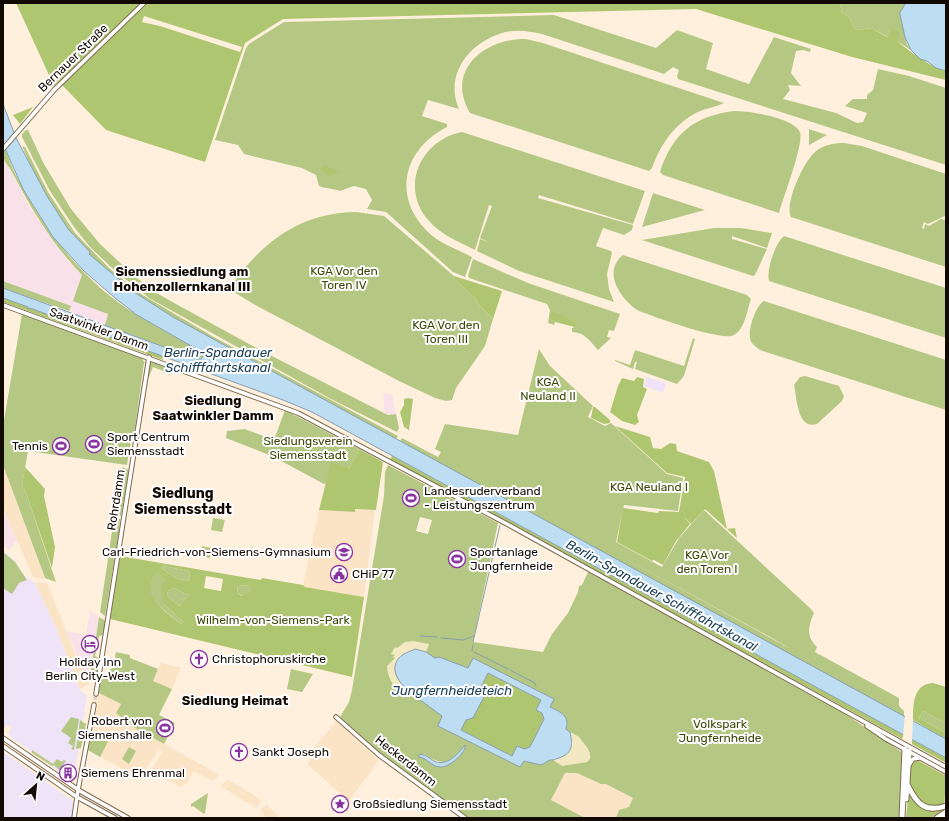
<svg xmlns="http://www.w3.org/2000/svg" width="949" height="821" viewBox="0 0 949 821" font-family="Rubik,sans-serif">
	<rect width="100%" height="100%" fill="#fff0dd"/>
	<g fill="#f9e1ea">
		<path d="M 3,160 L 11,171 L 30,208 L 67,260 L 82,275 L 108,314 L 105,325 L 72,313 L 69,311 L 71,307 L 3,281 Z"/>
		<path d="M 383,393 L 392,394 L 396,414 L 385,414 Z"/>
		<path d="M 3,509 L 17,540 L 10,550 L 3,546 Z"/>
		<path d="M 90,610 L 99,617 L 89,681 L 66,631 L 86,635 Z"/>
	</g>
	<g fill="#efe3f7">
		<path d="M 647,377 L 666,383 L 663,393 L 644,386 Z"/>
		<path d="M 3,551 L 15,561 L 25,577 L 35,582 L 57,630 L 76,680 L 80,690 L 87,695 L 75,772 L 74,777 L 70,779 L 12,738 L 8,734 L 12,727 L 7,724 L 3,730 Z"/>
		<path d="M 3,752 L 72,800 L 73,804 L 72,818 L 3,818 Z"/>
	</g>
	<g fill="#fbe4c5">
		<path d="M 3,465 L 20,510 L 45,579 L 33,577 L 3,508 Z"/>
		<path d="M 355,509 L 375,510 L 364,597 L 305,587 L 303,585 L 319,510 L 355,512 Z"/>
		<path d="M 35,582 L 47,583 L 75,653 L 89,681 L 89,685 L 88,684 L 81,689 L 79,686 L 57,630 Z"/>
		<path d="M 161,663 L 181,668 L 172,689 L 153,681 Z"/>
		<path d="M 99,693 L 121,704 L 116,713 L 135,728 L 220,775 L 212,781 L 193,771 L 188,782 L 180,787 L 151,771 L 162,751 L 159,749 L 140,779 L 88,750 L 93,725 L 97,724 L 94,723 Z"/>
		<path d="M 336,721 L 379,760 L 349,801 L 307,764 L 310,760 L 306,757 Z"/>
		<path d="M 565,773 L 577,773 L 601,784 L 606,784 L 633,798 L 629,807 L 618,814 L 616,818 L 585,818 L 551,800 Z"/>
		<path d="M 228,780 L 251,793 L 262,801 L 256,808 L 220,786 Z"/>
		<path d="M 266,804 L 275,813 L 279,818 L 267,818 L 260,811 Z"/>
	</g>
	<g fill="#b4c884" fill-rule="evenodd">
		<path d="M 840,3 L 906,3 L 900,12 L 900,15 L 907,44 L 911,50 L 898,42 L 889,27 L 890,34 L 888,37 L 871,28 L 857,30 L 853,26 L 849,17 L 842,13 Z"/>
		<path d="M 554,15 L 656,48 L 677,30 L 713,43 L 706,69 L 749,84 L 774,37 L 811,49 L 810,52 L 803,50 L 796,51 L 791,73 L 801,86 L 788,85 L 790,90 L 783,99 L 836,113 L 857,123 L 863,122 L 867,113 L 845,106 L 853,99 L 867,99 L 867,95 L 873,90 L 878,69 L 909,76 L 946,88 L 946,165 L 678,79 L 677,76 L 679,70 L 673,67 L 664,74 L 542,34 C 528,31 515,29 502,33 C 469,43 444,75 459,109 L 428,100 L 422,116 L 447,124 L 447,127 C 405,148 391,195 427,231 C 438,243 457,249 472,257 L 465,277 L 453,272 L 386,212 L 367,209 L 372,200 L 366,189 L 354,186 L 340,191 C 333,188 326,189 319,186 L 316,175 L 302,168 L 244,154 L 238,145 L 215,140 L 246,48 L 249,44 L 284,22 Z"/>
		<path d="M 526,39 L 543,43 L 724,103 C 717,107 706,108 698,112 C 674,124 661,144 652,168 L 649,171 L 470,113 C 445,71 484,38 526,39 Z"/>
		<path d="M 734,111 C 748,111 793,117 800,132 C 804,144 783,198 779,213 L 663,175 L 660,172 C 672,134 694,116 734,111 Z"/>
		<path d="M 809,129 L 827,135 L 809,145 Z"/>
		<path d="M 26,130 L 28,130 L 44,164 L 71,209 L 100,244 L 131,273 L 153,291 L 176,304 L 262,351 L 388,415 L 396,414 L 399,428 L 397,432 L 329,398 L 149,298 L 113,269 L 90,247 L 74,227 L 50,191 L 22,137 L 22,134 Z"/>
		<path d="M 462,132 L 645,191 L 633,224 L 539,195 L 538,198 L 633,225 L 632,230 L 624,235 L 603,228 L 596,246 L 611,251 L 612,253 L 607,274 L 609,289 L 614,302 L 519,271 L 477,251 L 480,239 L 488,242 L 480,238 L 492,206 L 489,205 L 475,250 C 459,242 441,235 429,221 C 399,188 420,140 462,132 Z"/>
		<path d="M 844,143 L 862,146 L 946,174 L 946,218 L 945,216 L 928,224 L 924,222 L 922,228 L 924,229 L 925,224 L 929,226 L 941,219 L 946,220 L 946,267 L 791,217 C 784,204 804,161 815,152 C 823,145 833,143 844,143 Z"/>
		<path d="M 22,146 L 25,147 L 48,192 L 75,233 L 109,268 L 141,294 L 212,336 L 398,436 L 396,439 C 342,409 287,379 232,349 C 183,323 128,297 89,254 C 60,222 39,186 22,146 Z"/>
		<path d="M 6,150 C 10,166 20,183 28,197 C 54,243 91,287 137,315 C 158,328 181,340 203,352 L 203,357 L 197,359 L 105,325 L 108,314 L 73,301 L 82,275 C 52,244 32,210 12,172 C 8,165 3,162 3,153 Z"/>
		<path d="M 653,193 L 705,210 L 642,227 Z"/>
		<path d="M 356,212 L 384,216 L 454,276 L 453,278 L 477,300 L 476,302 L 493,319 L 485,346 L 456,388 L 452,400 L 446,401 L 435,398 L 399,381 L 257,306 L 229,289 C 261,243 298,213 356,212 Z"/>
		<path d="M 714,228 L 741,228 L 772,233 L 767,248 L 732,236 L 732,239 L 767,249 L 755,275 L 753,276 L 642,240 Z"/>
		<path d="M 784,236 L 946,288 L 946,338 L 769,281 C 766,271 775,243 784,236 Z"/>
		<path d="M 623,255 L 747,295 L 751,299 C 747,310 745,329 734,335 C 723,342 655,317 639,311 C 622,301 601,272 623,255 Z"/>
		<path d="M 473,259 L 528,283 L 620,314 L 614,331 L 609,330 L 607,337 L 611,338 L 598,350 C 590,341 584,332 572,332 L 572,328 L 575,327 L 550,319 L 555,322 L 554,325 L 548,323 L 550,310 L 547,304 L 469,278 L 468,276 Z"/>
		<path d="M 3,281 L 71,306 L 69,311 L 3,288 Z"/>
		<path d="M 764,301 L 946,360 L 946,410 L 760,350 C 756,347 750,343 750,338 C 748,329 756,305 764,301 Z"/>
		<path d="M 22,314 L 142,358 L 144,362 L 146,361 L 144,363 L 134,435 L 131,441 L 127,465 L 28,451 L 22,485 L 26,493 L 56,582 L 45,578 L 3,465 L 3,426 Z"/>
		<path d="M 693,338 L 695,339 L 684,376 L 677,384 L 635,369 L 637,362 L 635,362 L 633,369 L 615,361 L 615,360 L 630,365 L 635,350 L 684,366 Z"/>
		<path d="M 539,349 L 550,366 L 593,406 L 588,417 L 605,426 L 611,423 L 667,474 L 683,478 L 678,511 L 624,505 L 616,542 L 662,567 L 679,538 L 704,510 L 811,609 L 814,613 C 808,626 806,637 817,647 L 815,652 L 899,698 L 899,706 L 904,711 L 904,717 L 400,441 L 402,438 L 438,457 L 441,452 L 435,449 L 445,424 L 518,435 ZM 611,551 L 772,638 L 791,649 Z"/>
		<path d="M 153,362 L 174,369 L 173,373 L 169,375 L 168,373 L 153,367 L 148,379 L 150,363 Z"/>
		<path d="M 805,376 L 839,386 L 844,396 L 842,401 L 817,424 C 797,430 797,398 794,385 L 800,377 Z"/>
		<path d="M 285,410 L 359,449 L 349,469 L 324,484 L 272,456 L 226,438 L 227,431 L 245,429 L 274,440 Z"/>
		<path d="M 388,465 L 498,523 L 473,642 L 543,652 L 552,634 L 568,613 L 578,592 L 579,586 L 582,585 L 588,572 L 844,713 L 900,751 L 903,753 L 900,818 L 616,818 L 619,810 L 629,807 L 633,798 L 606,784 L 601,784 L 577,773 L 565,773 L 551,800 L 585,818 L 469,818 L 380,753 L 340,717 L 349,702 L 352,690 L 384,496 L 385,472 ZM 420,517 L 432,520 L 428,534 L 416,531 ZM 426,652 L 435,659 L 438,658 L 469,668 L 473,658 L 554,699 L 550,707 L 562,713 L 566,730 L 579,737 L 590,753 L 556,761 L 551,759 L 541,765 L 524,761 L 520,767 L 438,726 L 442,716 L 419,699 L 415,694 ZM 465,745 L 455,760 L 443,767 L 433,764 L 423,757 L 420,757 L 424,754 C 444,767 451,764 465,745 Z"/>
		<path d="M 122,467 L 129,470 L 121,516 L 115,515 Z"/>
		<path d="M 114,518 L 120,519 L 119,532 L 105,616 L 100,612 Z"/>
		<path d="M 213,518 L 225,520 L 222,532 L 211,530 Z"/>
		<path d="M 202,546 L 212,548 L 210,558 L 200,556 Z"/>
		<path d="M 3,552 L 15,562 L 27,580 L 19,583 L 12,594 L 3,588 Z"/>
		<path d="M 163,566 L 189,571 L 190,579 L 189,581 L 176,578 L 161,568 Z"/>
		<path d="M 157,570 L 165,580 L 164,604 L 183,622 L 181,624 C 164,609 137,595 157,570 Z"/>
		<path d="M 238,585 L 251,586 L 251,590 L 243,596 L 237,593 Z"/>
		<path d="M 173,588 L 189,595 L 179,606 L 167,596 L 168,591 Z"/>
		<path d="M 99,617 L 106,621 L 103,635 L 99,636 L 95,656 L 100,659 L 97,680 L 90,677 Z"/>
		<path d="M 116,652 L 130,655 L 130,658 L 158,669 L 153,681 L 172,689 L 159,715 L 175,723 L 164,744 L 135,728 L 116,713 L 121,704 L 99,693 L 101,676 L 106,677 L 114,664 Z"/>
		<path d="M 291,669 L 313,674 L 302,692 L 287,689 Z"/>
		<path d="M 923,711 L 946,723 L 946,733 L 919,718 Z"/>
		<path d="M 71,717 L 79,719 L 74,750 L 71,749 L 73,746 L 68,743 L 71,738 L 61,731 Z"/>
		<path d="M 80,720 L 86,724 L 81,748 L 76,749 Z"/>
		<path d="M 91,732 L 108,742 L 100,757 L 88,750 Z"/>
		<path d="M 129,747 L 136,751 L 129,764 L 122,759 Z"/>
		<path d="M 32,750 L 53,764 L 57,759 L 62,762 L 64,760 L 66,761 L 59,770 L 54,765 L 52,766 L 32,753 Z"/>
		<path d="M 208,793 L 205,813 L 204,814 L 193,806 L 191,807 L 191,804 Z"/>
	</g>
	<g fill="#afc670" fill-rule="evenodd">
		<path d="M 16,3 L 142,3 L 54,86 Z"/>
		<path d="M 148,3 L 840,3 L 842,13 L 849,17 L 853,26 L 857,30 L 871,28 L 887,37 L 890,34 L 889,27 L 899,32 L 898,42 C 908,50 935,70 946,71 L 946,80 L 852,57 L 696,9 L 283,19 L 245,43 L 205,162 L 106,130 L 62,85 ZM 144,16 L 242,47 L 240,52 L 160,26 L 142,22 Z"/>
		<path d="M 33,107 L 20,124 L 13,115 Z"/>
		<path d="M 324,165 L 338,171 L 337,174 L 327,175 L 321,169 Z"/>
		<path d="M 454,276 L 502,291 L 493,319 L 476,302 L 477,300 L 453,278 Z"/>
		<path d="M 3,298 L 164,356 L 163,360 L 3,302 Z"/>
		<path d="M 551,311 L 560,314 L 576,323 L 575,327 L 555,322 L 550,319 Z"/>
		<path d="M 637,377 L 644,379 L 643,387 L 647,389 L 637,415 L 639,422 L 635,425 L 622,421 L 610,412 L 618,386 L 622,378 L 634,381 Z"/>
		<path d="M 408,398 L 413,399 L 409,430 L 404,427 L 400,412 L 404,405 L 404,399 Z"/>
		<path d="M 593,407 L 595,407 L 610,420 L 610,423 L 604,424 L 591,418 Z"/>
		<path d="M 615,426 L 650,437 L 653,448 L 661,449 L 670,443 L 676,444 L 677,451 L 709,462 L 714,471 L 727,529 L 735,528 L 737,538 L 705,509 L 691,524 L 683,516 L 690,524 L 676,541 L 663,565 L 654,560 L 652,561 L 617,542 L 623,508 L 658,513 L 659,511 L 679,512 L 685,477 L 667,473 Z"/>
		<path d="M 359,449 L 383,462 L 376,510 L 355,509 L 355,512 L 319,510 L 331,462 L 349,469 Z"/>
		<path d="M 392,456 L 902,734 L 946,758 L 946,763 L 912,744 L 912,740 L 904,735 L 902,739 L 493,514 L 390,460 Z"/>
		<path d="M 25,467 L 45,489 L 44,496 L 55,547 L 52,568 L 26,493 L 22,485 Z"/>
		<path d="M 120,556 L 261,580 L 262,578 L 303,585 L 305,587 L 364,597 L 352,677 L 110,619 ZM 163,566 L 189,571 L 190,579 L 189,581 L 176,578 L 161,568 ZM 157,571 L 165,580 L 161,587 L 164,604 L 183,622 L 181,624 C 164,610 138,594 157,571 ZM 206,576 L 223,579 L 221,591 L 204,588 ZM 238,585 L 251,586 L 251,590 L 242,596 L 237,593 ZM 173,588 L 189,595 L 179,606 L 167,596 L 168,591 Z"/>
		<path d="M 488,673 L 541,700 L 544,719 L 530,747 L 512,756 L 461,730 L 466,719 L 484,697 L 478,694 Z"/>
		<path d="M 933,683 L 946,687 L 946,723 L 923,711 L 919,718 L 946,733 L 946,739 L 913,720 C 913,705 913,684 933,683 Z"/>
		<path d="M 917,760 L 946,776 L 944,809 L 931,818 L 906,818 L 911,767 L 913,762 Z"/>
	</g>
	<g fill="#f2e9c3">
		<path d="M 413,641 L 429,644 L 426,652 C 423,651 418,649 414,650 C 404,652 393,662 395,673 C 397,680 403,686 408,691 L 406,695 C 394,688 388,680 387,666 L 395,658 L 393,657 L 395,655 L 391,654 L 395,647 L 397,648 L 405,642 Z"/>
		<path d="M 570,732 C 578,735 592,749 590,759 L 587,762 L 562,766 L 553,760 L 556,760 L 573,745 Z"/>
	</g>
	<g fill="#bdddf3" stroke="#8a9eab" fill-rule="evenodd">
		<path d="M 906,3 L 946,3 L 946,71 L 936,68 L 927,61 L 920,59 L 911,50 L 905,37 L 900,15 L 900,12 Z"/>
		<path d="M 3,104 L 16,138 L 47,196 L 68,229 L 90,252 L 89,254 L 134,292 L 173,317 L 946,739 L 946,758 L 312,412 L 283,400 L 30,308 L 28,309 L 28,307 L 3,298 L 3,288 L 197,359 L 201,359 L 204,355 L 200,351 L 137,315 L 115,298 L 84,271 L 53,237 L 23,189 L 3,144 Z"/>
		<path d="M 415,649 L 426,652 L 435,658 L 439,657 L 468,668 L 473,658 L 554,699 L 550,707 C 561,712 570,716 566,729 L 570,732 C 573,746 573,754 556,759 C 555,760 551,760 550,760 C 547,761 545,763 541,765 L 524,761 L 520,767 L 438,726 L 442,716 L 419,699 L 415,694 L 411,694 C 400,684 385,666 404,654 C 407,652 412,651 415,649 ZM 488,673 L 541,700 L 536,710 L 542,713 L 544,719 L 530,747 L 524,749 L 517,746 L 512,756 L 461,730 L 466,720 L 473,718 L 484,697 L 478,693 Z"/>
		<path d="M 465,745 C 467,752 449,768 440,767 C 431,767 427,757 418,757 L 420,754 C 426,755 430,758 434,761 C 447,767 458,754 465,745 Z"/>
	</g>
	<path fill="#fff0dd" d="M 905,715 L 913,718 L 912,742 L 903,737 Z"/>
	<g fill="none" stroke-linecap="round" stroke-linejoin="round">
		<g stroke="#8a9eab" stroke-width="1">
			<path d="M 420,636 L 437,637"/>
			<path d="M 441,638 L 463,640 L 474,636"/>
			<path d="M 473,642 L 500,525"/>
			<path d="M 472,651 L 473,645"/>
			<path d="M 474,652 L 508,669"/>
			<path d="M 510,670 L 535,683 L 536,686"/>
		</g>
		<path stroke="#dbcebc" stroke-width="3.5" stroke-dasharray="3.5 2" stroke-linecap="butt" d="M 94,705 L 96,694"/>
		<g stroke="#806a4e" stroke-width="5.5">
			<g id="secondary">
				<path d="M 3,149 L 55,89 L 144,3"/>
				<path d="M 3,305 L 298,413 L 507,524 L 946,767"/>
				<path d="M 96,694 L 149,357"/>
				<path d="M 336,717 L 379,755 L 465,818"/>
				<path d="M 867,726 L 886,739 L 946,772"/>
				<path d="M 3,738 L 80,791 L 128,818"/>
				<path d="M 3,746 L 77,797 L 115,818"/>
				<path d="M 909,765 L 913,759 L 919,758"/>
				<path d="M 74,818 L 78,790 L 94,705"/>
			</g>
		</g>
		<g stroke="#806a4e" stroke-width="7">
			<g id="highway">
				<path d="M 908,786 C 917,804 925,813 946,806"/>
				<path d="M 906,799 L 909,751"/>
				<path d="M 902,818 L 905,749"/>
				<path d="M 937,818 L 946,812"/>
				<path d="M 945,818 L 946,817"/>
			</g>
		</g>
		<use href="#secondary" stroke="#fff" stroke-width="3.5"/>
		<use href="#highway" stroke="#fff" stroke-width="5"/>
	</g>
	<defs>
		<g id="stadium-ring" transform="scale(0.9)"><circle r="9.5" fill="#fff" stroke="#8932a0" stroke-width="1.5"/><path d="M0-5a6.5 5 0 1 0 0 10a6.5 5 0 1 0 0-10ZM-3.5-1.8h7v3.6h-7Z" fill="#8932a0"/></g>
		<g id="school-ring" transform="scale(0.9)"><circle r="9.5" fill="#fff" stroke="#8932a0" stroke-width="1.5"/><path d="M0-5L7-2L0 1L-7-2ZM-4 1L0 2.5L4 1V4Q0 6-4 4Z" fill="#8932a0"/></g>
		<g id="civic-ring" transform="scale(0.9)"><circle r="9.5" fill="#fff" stroke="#8932a0" stroke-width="1.5"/><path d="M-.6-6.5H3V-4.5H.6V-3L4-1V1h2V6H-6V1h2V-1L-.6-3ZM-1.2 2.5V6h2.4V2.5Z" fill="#8932a0"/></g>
		<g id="hotel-ring" transform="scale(0.9)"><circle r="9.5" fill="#fff" stroke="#8932a0" stroke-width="1.5"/><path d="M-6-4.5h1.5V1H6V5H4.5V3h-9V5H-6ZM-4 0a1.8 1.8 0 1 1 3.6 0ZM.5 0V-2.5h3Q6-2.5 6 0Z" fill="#8932a0"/></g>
		<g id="church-ring" transform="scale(0.9)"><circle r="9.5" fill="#fff" stroke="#8932a0" stroke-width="1.5"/><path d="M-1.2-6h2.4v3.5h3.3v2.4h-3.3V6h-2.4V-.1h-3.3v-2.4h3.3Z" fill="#8932a0"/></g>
		<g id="building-ring" transform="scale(0.9)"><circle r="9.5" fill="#fff" stroke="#8932a0" stroke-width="1.5"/><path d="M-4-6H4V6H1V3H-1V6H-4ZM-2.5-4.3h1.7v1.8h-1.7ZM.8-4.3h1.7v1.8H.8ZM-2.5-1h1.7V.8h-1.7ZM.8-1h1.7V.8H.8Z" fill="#8932a0"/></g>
		<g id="sight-ring" transform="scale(0.9)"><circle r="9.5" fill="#fff" stroke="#8932a0" stroke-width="1.5"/><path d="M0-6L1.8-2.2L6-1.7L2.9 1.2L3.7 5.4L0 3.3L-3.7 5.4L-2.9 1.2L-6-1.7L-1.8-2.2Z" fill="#8932a0"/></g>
	</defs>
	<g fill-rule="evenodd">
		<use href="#stadium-ring" x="94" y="444"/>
		<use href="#stadium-ring" x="61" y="446"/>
		<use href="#stadium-ring" x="411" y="498"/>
		<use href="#school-ring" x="344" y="552"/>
		<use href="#stadium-ring" x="457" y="559"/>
		<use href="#civic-ring" x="339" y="574"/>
		<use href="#hotel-ring" x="90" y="644"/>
		<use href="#church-ring" x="199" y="659"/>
		<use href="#stadium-ring" x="165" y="728"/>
		<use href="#church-ring" x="239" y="752"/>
		<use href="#building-ring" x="68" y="773"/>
		<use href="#sight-ring" x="340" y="804"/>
	</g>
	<g text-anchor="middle" stroke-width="4" stroke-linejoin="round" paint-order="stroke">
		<g font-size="12" fill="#120a02" stroke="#fff">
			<text transform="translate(73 58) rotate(-44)" y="4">Bernauer Straße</text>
			<text transform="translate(99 329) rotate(20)" y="4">Saatwinkler Damm</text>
			<text transform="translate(116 500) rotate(-81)" y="4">Rohrdamm</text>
			<text transform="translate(406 761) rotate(38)" y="4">Heckerdamm</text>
		</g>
		<g font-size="12" fill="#3b4907" stroke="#fff">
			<text x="344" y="275">KGA Vor den<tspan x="344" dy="14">Toren IV</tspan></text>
			<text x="446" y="329">KGA Vor den<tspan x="446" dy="14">Toren III</tspan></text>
			<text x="548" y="386">KGA<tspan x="548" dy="14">Neuland II</tspan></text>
			<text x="308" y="445">Siedlungsverein<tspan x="308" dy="14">Siemensstadt</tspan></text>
			<text x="649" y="491">KGA Neuland I</text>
			<text x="707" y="559">KGA Vor<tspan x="707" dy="14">den Toren I</tspan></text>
			<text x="273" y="624">Wilhelm-von-Siemens-Park</text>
			<text x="720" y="728">Volkspark<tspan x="720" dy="14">Jungfernheide</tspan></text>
		</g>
		<g font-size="12" fill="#120a02" stroke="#fff" text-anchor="start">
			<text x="107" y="441">Sport Centrum<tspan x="107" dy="14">Siemensstadt</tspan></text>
			<text x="48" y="450" text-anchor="end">Tennis</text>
			<text x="424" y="495">Landesruderverband<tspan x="424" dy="14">- Leistungszentrum</tspan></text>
			<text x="331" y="556" text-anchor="end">Carl-Friedrich-von-Siemens-Gymnasium</text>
			<text x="470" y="556">Sportanlage<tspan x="470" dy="14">Jungfernheide</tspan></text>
			<text x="352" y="578">CHiP 77</text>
			<text x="212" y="663">Christophoruskirche</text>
			<text x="90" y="666" text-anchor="middle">Holiday Inn<tspan x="90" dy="14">Berlin City-West</tspan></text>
			<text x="152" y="725" text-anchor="end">Robert von<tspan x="152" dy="14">Siemenshalle</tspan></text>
			<text x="252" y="756">Sankt Joseph</text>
			<text x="81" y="777">Siemens Ehrenmal</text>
			<text x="353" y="808">Großsiedlung Siemensstadt</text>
		</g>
		<g font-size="13" font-weight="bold" fill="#120a02" stroke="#fff">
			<text x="182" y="276">Siemenssiedlung am<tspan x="182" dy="15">Hohenzollernkanal III</tspan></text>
			<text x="213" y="405">Siedlung<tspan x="213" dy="15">Saatwinkler Damm</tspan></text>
			<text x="235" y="705">Siedlung Heimat</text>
		</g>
		<g font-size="13" font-style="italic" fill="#1c4158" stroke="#fff">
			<text x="218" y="357">Berlin-Spandauer<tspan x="218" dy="15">Schifffahrtskanal</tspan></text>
			<text transform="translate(662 595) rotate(29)" y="5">Berlin-Spandauer Schifffahrtskanal</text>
			<text x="452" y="695">Jungfernheideteich</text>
		</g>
		<g font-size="14" font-weight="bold" fill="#120a02" stroke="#fff">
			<text x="183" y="498">Siedlung<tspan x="183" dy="16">Siemensstadt</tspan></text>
		</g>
	</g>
	<rect width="949" height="821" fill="none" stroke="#120a02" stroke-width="8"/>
	<g transform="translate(36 785) rotate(27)" stroke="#ffffff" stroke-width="3" paint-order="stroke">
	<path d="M0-3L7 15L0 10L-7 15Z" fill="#120a02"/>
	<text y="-6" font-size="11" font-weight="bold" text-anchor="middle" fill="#120a02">N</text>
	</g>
</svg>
